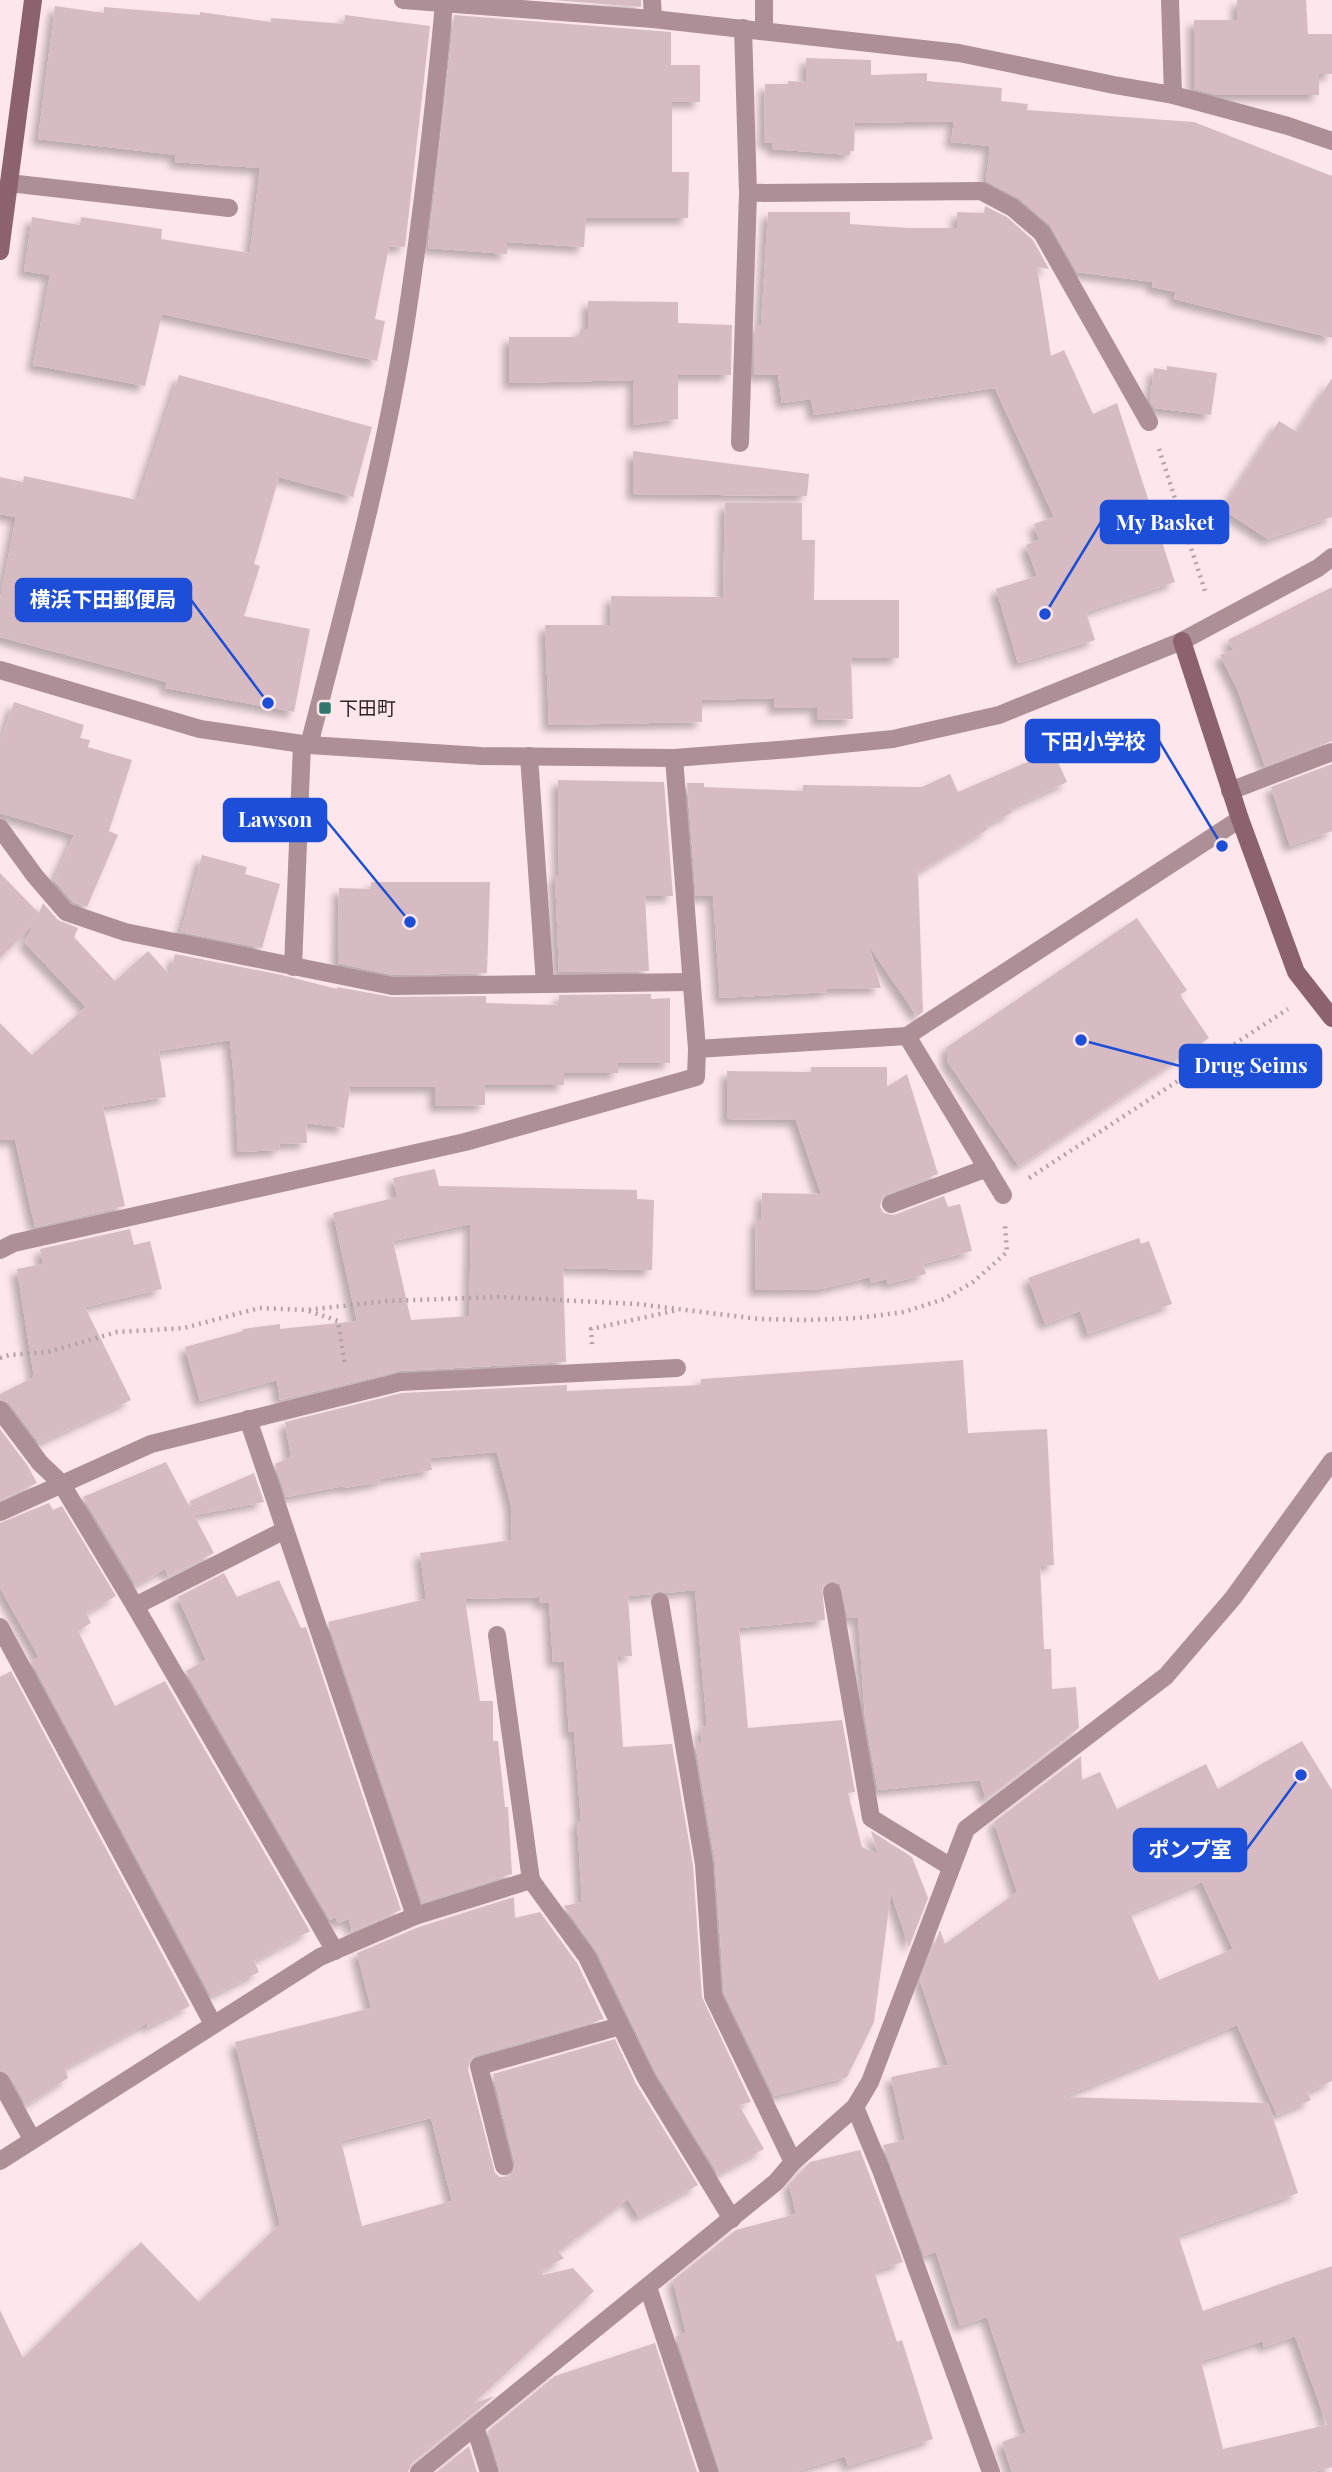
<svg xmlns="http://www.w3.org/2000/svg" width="1332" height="2472" viewBox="0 0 1332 2472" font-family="'Playfair Display','Noto Sans JP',serif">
	<defs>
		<filter id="shadow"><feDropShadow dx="-6" dy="6" stdDeviation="3.5" flood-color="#0004"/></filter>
	</defs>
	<rect width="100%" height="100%" fill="#fde7ec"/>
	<g fill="#d6bcc2" fill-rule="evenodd" filter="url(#shadow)">
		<path d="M 553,0 L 641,0 L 641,7 Z"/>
		<path d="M 1237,0 L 1306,0 L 1308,34 L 1332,34 L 1332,74 L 1319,74 L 1319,95 L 1218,95 L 1194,89 L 1194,20 L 1237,20 Z"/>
		<path d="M 55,6 L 104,13 L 104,7 L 200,15 L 200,12 L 271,22 L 271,18 L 344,24 L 345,15 L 430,26 L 405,247 L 389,246 L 375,319 L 385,321 L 377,361 L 162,314 L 145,386 L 33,365 L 50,275 L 24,271 L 32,217 L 80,225 L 81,217 L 162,229 L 161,239 L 250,253 L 260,168 L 175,162 L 176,155 L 38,139 Z"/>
		<path d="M 454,15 L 671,32 L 671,65 L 700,65 L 700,102 L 672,102 L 672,172 L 689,172 L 688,218 L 586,218 L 584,247 L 507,242 L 507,254 L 428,248 Z"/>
		<path d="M 806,58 L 871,60 L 871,75 L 927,73 L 927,81 L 1002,88 L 1001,101 L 1028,104 L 1027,110 L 1194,122 L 1332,176 L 1332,338 L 1174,299 L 1176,292 L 1152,287 L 1153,282 L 1077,272 L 1050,225 L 1020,199 L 986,181 L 990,146 L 951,142 L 954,121 L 855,123 L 854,151 L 850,151 L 850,155 L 772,149 L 773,143 L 764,143 L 765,84 L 788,84 L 788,81 L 806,82 Z"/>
		<path d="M 985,206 L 1007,217 L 1033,240 L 1049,269 L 1037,267 L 1051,356 L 1064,350 L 1093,414 L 1117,403 L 1175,582 L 1086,612 L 1095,640 L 1018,663 L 996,589 L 1037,576 L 1026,545 L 1039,540 L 1034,524 L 1054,517 L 995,388 L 814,415 L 811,399 L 782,403 L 778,375 L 754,375 L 755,325 L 761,325 L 768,212 L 850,212 L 850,224 L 909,228 L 957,228 L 957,212 L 984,213 Z"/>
		<path d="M 588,301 L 678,302 L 678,323 L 732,325 L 731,375 L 678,375 L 678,419 L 633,425 L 634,380 L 509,383 L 509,337 L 580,337 L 580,329 L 588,329 Z"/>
		<path d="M 1167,366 L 1217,373 L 1211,415 L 1154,408 L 1150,401 L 1154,368 L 1167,370 Z"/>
		<path d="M 179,375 L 372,427 L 353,497 L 279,477 L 254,564 L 260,566 L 244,616 L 310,629 L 294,712 L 165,688 L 167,682 L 0,637 L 0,599 L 16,517 L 0,514 L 0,477 L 23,482 L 24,476 L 138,500 Z"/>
		<path d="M 1332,378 L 1332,517 L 1268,539 L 1222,509 L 1279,421 L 1297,432 Z"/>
		<path d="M 633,451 L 809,474 L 807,496 L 633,494 Z"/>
		<path d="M 725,503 L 802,503 L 802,540 L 815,540 L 814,600 L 899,600 L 899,658 L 851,658 L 853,719 L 817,720 L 817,707 L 774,708 L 774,698 L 702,700 L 702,722 L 549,725 L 545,625 L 610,625 L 611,596 L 723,597 Z"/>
		<path d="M 1332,587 L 1332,741 L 1265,766 L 1238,691 L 1220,655 L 1233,650 L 1228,640 Z"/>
		<path d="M 14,702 L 84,725 L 80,738 L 90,740 L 88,747 L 132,760 L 109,831 L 118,835 L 87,907 L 73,902 L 54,880 L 74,835 L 0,813 L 0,742 Z"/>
		<path d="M 1053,751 L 1067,782 L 1010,808 L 1013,812 L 986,825 L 988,829 L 918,872 L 923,1012 L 917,1016 L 869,946 L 881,988 L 827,989 L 827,992 L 720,998 L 713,896 L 696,896 L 687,783 L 704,783 L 704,787 L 803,791 L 803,785 L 922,787 L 950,774 L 958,792 Z"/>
		<path d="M 1332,764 L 1332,831 L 1290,846 L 1271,787 Z"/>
		<path d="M 558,780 L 664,782 L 673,896 L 645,896 L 649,971 L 559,972 L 555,875 L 559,875 Z"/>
		<path d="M 202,855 L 247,867 L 245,874 L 280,884 L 262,948 L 181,932 Z"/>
		<path d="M 0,873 L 39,913 L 43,903 L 58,920 L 78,928 L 74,937 L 115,981 L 148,951 L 170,975 L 175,954 L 282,975 L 337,989 L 337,987 L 392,997 L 486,996 L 486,1003 L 559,1005 L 559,995 L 651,994 L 651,999 L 670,998 L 670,1063 L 618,1063 L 618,1073 L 564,1073 L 564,1085 L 485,1085 L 485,1105 L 435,1106 L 435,1087 L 350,1087 L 344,1128 L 306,1123 L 307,1143 L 279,1144 L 280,1150 L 238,1152 L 234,1079 L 230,1040 L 159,1051 L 166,1097 L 103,1107 L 125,1206 L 35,1227 L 15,1139 L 0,1140 L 0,1023 L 32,1055 L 86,1007 L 25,943 L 33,925 L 0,958 Z"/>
		<path d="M 371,882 L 490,882 L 487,973 L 393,975 L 338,963 L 339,888 L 371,889 Z"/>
		<path d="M 1137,918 L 1187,990 L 1180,995 L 1209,1038 L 1019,1166 L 947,1061 L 947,1047 Z"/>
		<path d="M 811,1067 L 887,1067 L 887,1087 L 907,1074 L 938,1174 L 886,1194 L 882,1197 L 880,1207 L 884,1213 L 894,1215 L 944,1196 L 948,1207 L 960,1204 L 972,1251 L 923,1264 L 926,1274 L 888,1284 L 887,1279 L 871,1283 L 870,1277 L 821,1289 L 755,1290 L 756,1219 L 761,1219 L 762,1193 L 821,1194 L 796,1120 L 727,1119 L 727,1071 L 811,1072 Z"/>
		<path d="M 435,1169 L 439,1186 L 637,1190 L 637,1199 L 654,1200 L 652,1270 L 563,1268 L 566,1362 L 399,1371 L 280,1400 L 277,1380 L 200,1401 L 185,1347 L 243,1331 L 243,1329 L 280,1324 L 280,1329 L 357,1321 L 333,1213 L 397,1197 L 393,1178 ZM 471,1224 L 469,1316 L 411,1320 L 393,1241 Z"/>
		<path d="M 130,1229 L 134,1245 L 150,1241 L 162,1289 L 85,1307 L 131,1400 L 39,1443 L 9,1403 L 0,1399 L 0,1394 L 34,1377 L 17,1269 L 43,1264 L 40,1249 Z"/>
		<path d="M 1139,1238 L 1141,1244 L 1149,1241 L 1172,1304 L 1088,1334 L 1080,1311 L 1045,1324 L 1028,1278 Z"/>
		<path d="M 963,1360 L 968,1433 L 1047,1429 L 1054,1565 L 1040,1566 L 1044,1649 L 1051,1649 L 1052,1689 L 1076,1687 L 1079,1728 L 986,1799 L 980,1780 L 878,1790 L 865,1718 L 858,1617 L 848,1618 L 840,1584 L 831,1581 L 822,1587 L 825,1620 L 739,1628 L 748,1728 L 842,1720 L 855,1792 L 848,1793 L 862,1847 L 878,1854 L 871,1831 L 912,1857 L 928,1898 L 909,1947 L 891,1893 L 874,2022 L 847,2077 L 774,2096 L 724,1993 L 715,1862 L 695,1742 L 702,1742 L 701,1727 L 707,1726 L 695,1590 L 666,1593 L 659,1591 L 652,1594 L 628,1596 L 632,1656 L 617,1657 L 623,1747 L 672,1744 L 693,1865 L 702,1997 L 751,2102 L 739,2105 L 764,2149 L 718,2174 L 656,2073 L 597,1952 L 564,1906 L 582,1902 L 577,1821 L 581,1821 L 574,1732 L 569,1732 L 564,1661 L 553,1662 L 549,1603 L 539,1603 L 539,1597 L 465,1599 L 480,1701 L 493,1701 L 493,1741 L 498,1741 L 505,1807 L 508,1807 L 512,1874 L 422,1902 L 328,1622 L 426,1599 L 420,1553 L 512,1540 L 511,1505 L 497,1452 L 430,1458 L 432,1470 L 380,1479 L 381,1482 L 344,1488 L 344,1486 L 286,1497 L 275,1464 L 291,1457 L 285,1422 L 402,1393 L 567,1385 L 567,1391 L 701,1385 L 701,1379 Z"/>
		<path d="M 0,1429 L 28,1466 L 37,1483 L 0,1500 Z"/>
		<path d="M 166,1462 L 214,1553 L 168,1576 L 165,1569 L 136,1585 L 83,1497 Z"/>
		<path d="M 254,1473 L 264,1502 L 195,1515 L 190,1501 Z"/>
		<path d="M 49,1503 L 53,1510 L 62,1506 L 116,1596 L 86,1613 L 91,1623 L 78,1631 L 115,1706 L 165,1681 L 310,1931 L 254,1961 L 259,1972 L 211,1996 L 31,1661 L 39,1657 L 0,1588 L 0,1523 Z"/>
		<path d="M 224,1573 L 237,1597 L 279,1580 L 301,1628 L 306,1627 L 401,1910 L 352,1931 L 349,1919 L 338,1923 L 335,1917 L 330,1920 L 186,1671 L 206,1660 L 178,1597 Z"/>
		<path d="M 11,1671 L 190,2006 L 148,2027 L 147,2023 L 65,2068 L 68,2078 L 26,2105 L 10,2076 L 0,2070 L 0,1677 Z"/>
		<path d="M 1302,1741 L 1332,1790 L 1332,2081 L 1307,2092 L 1311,2100 L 1277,2115 L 1237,2025 L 1063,2097 L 1268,2103 L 1298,2193 L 1178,2235 L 1203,2311 L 1332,2266 L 1332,2467 L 1313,2472 L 1012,2472 L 1002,2442 L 1026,2433 L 987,2317 L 960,2326 L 936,2252 L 924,2256 L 883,2145 L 905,2140 L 891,2077 L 948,2065 L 920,1981 L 940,1930 L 945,1944 L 1017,1892 L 994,1822 L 1081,1756 L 1082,1780 L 1100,1772 L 1117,1809 L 1206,1764 L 1218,1789 ZM 1202,1882 L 1233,1949 L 1159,1980 L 1130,1913 ZM 1295,2336 L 1327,2425 L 1223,2449 L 1201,2361 L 1263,2341 L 1264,2347 Z"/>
		<path d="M 514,1897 L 515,1918 L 540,1912 L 577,1963 L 604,2019 L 476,2055 L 471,2059 L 468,2069 L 495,2173 L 500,2177 L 507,2177 L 512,2174 L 515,2164 L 493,2074 L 615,2039 L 636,2084 L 698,2185 L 639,2217 L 628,2199 L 558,2252 L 564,2258 L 541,2271 L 543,2275 L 573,2268 L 594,2291 L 474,2403 L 495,2396 L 412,2463 L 408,2472 L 0,2472 L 0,2310 L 23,2358 L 141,2242 L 199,2302 L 280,2224 L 235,2042 L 371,2008 L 357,1953 L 419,1927 ZM 431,2118 L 452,2201 L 362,2226 L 341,2141 Z"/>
		<path d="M 860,2150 L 903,2262 L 874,2271 L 897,2342 L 902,2340 L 933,2439 L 848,2466 L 845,2456 L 794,2472 L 720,2472 L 676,2336 L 686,2333 L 673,2280 L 736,2230 L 796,2214 L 789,2184 L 810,2162 Z"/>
		<path d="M 655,2343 L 697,2472 L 500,2472 L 488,2431 L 555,2376 Z"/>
		<path d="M 469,2446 L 477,2472 L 437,2472 Z"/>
	</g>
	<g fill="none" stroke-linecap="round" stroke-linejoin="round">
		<g stroke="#b2a1a5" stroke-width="4.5" stroke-dasharray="2 5" stroke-linecap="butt">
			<path d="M 1159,449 L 1206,594"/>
			<path d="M 1029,1178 L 1288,1009"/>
			<path d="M 309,1311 L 338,1321 L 345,1366"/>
			<path d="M 592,1344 L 591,1329 L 678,1310"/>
			<path d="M 0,1358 L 9,1355 L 48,1352 L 117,1332 L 184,1328 L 259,1308 L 307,1310 L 386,1301 L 500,1297 L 637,1304 L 759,1319 L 808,1320 L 858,1318 L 904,1312 L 944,1299 L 973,1282 L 1007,1252 L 1005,1226"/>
		</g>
		<g stroke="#ad8f96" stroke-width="18">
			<path d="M 652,0 L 653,19"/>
			<path d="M 764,0 L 764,31"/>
			<path d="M 748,193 L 981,191 L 1013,208 L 1042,233 L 1149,422"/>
			<path d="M 740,443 L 748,193 L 743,28"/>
			<path d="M 529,756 L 545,984"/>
			<path d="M 1230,791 L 1332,752"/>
			<path d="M 293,967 L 302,744"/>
			<path d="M 907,1036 L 1003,1195"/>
			<path d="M 891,1204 L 987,1168"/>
			<path d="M 832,1592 L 871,1818 L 951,1867"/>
			<path d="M 660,1602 L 704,1864 L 713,1996 L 793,2162"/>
			<path d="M 0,2081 L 32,2139"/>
			<path d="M 504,2166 L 479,2066 L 620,2026"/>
			<path d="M 648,2287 L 709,2472"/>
			<path d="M 475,2427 L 489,2472"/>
		</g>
		<g stroke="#ad8f96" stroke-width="18">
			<path d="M 403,0 L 653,19 L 959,53 L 1114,85 L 1173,95 L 1288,126 L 1332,141"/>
			<path d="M 1170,0 L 1173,95"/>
			<path d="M 9,183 L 229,208"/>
			<path d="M 0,670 L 200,729 L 309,745 L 481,756 L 674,758 L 791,749 L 893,739 L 999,715 L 1182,641 L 1318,568 L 1332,557"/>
			<path d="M 309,745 C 345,605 384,464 406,321 C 422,216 434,110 444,4"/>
			<path d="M 0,828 L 35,876 L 66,912 L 125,932 L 392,986 L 690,982"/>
			<path d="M 697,1049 L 907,1036 L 1240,819"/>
			<path d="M 0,1250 L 14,1243 L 465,1142 L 696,1077 L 697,1049 L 674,758"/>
			<path d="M 0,1410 L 40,1463 L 61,1483 L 135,1606 L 335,1951"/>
			<path d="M 248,1419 L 415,1916"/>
			<path d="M 0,1512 L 151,1444 L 400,1382 L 677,1368"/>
			<path d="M 135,1606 L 285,1530"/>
			<path d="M 0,1627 L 213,2024"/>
			<path d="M 497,1635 L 531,1880 L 587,1957 L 646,2078 L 732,2219"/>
			<path d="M 855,2107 L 881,2170 L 991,2472"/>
			<path d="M 0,2161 L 320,1957 L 415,1916 L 531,1880"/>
			<path d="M 419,2472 L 776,2182 L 793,2162 L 855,2107 L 870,2082 L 966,1829 L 1166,1676 L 1233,1598 L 1332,1461"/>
		</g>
		<g stroke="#8c626d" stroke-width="18">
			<path d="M 0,251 L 33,0"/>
			<path d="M 1182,641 L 1240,819 L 1296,972 L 1332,1018"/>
		</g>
	</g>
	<rect fill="#32776d" stroke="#fde7ec" stroke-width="2.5" x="318" y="701" width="14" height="14" rx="3.5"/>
	<g text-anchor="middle" stroke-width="6" stroke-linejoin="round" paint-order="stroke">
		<g font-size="19" fill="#2e2427" stroke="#fde7ec" text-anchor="start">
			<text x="339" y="715">下田町</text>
		</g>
	</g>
	<path fill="none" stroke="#1d4ed8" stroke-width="2.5" d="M1045 614L1101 522M268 703L191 600M1222 846L1159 741M410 922L326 820M1081 1040L1180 1066M1301 1775L1246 1850"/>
	<g fill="#1d4ed8" stroke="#fde7ec" stroke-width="2.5">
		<circle cx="1045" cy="614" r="7"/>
		<circle cx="268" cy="703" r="7"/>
		<circle cx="1222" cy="846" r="7"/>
		<circle cx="410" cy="922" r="7"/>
		<circle cx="1081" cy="1040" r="7"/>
		<circle cx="1301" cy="1775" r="7"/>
	</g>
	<g fill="#1d4ed8" stroke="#1d4ed8" stroke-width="2.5">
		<rect x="1101" y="501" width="127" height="42" rx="7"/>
		<rect x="16" y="579" width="175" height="42" rx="7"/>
		<rect x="1026" y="720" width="133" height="42" rx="7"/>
		<rect x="224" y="799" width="102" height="42" rx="7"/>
		<rect x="1180" y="1045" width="141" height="42" rx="7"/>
		<rect x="1134" y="1829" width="112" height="42" rx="7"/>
	</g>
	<g font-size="21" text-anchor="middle" font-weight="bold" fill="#fff">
		<text x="1165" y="530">My Basket</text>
		<text x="103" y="607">横浜下田郵便局</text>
		<text x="1093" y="749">下田小学校</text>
		<text x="275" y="827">Lawson</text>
		<text x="1251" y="1073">Drug Seims</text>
		<text x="1190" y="1857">ポンプ室</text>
	</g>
</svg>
